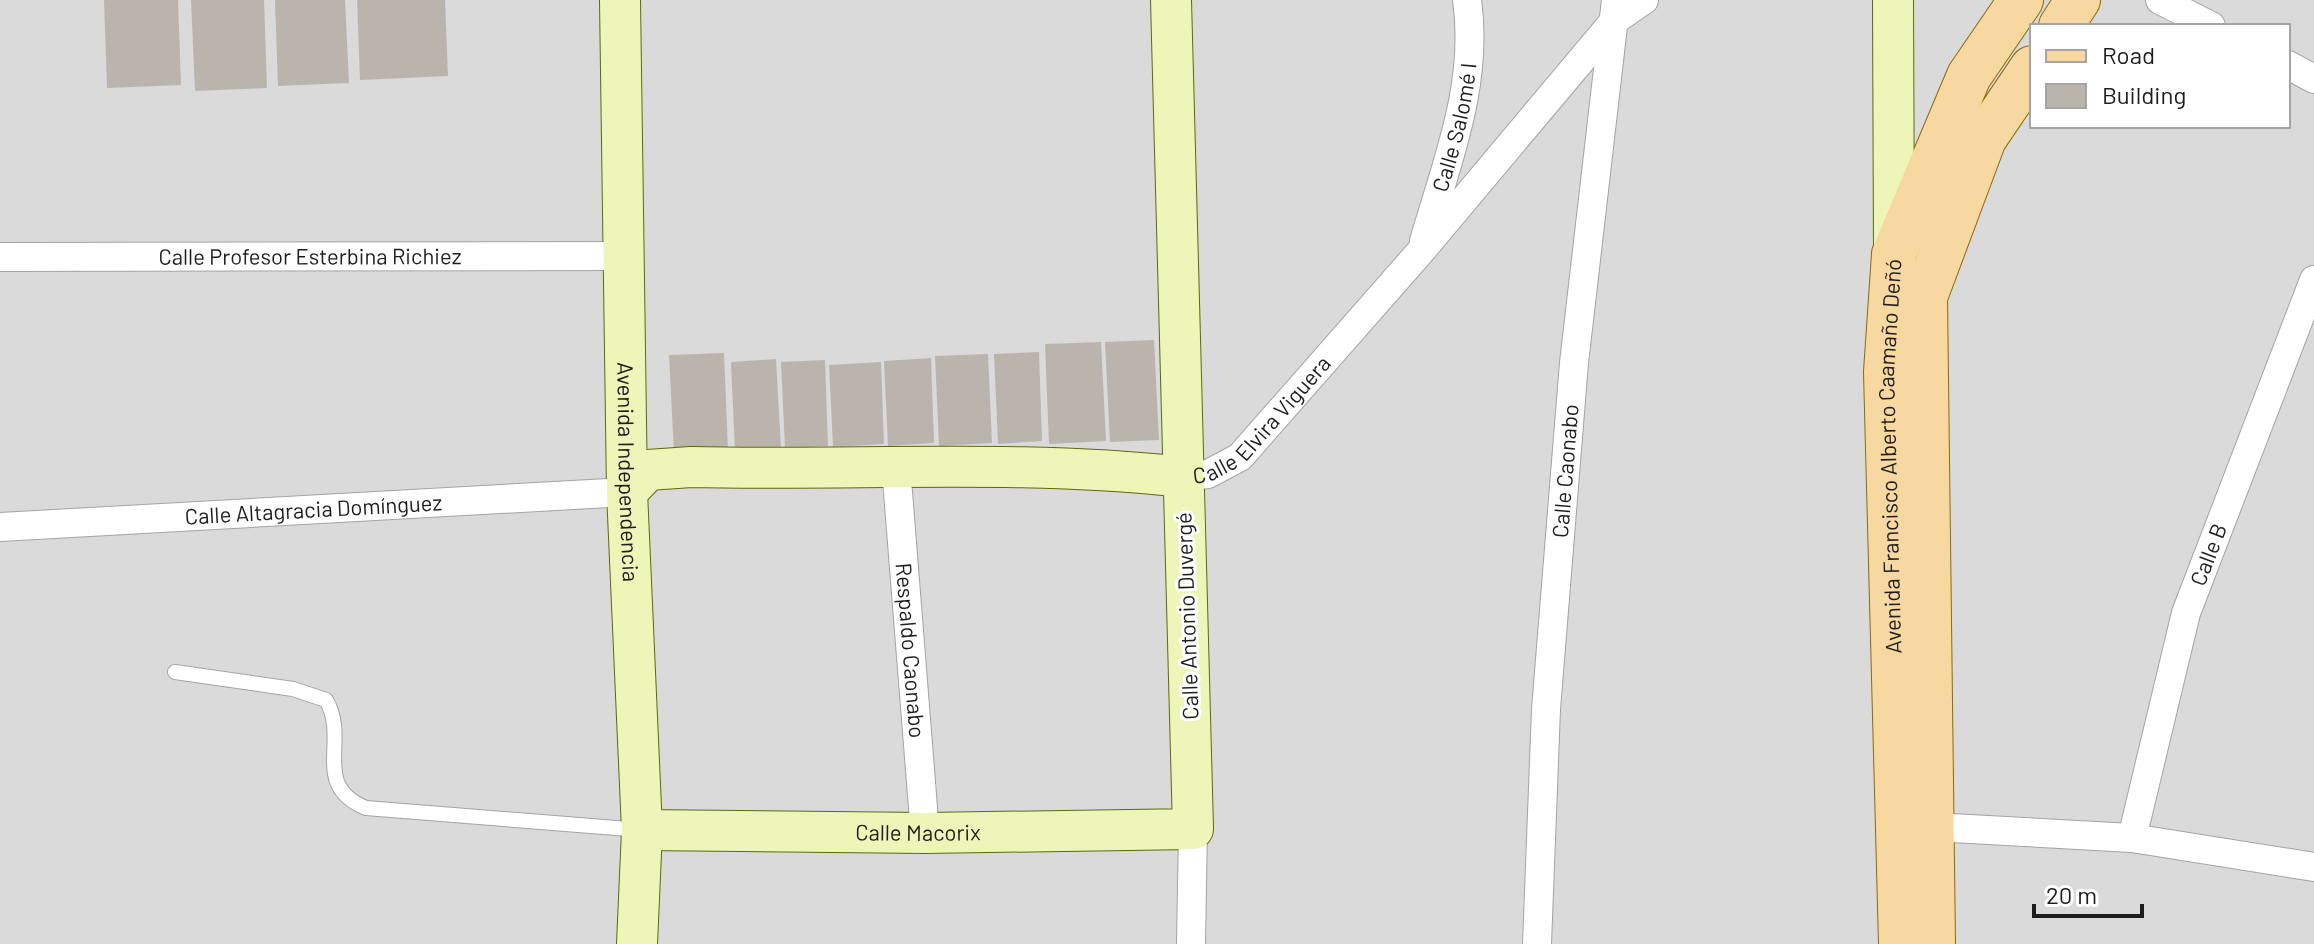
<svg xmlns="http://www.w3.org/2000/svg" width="2314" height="944" viewBox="0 0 2314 944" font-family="Barlow,sans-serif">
	<rect width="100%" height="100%" fill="#edebe3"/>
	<path fill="#dbdada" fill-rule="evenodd" d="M 0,0 L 2314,0 L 2314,944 L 0,944 ZM 2032,26 L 2288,26 L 2288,126 L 2032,126 Z"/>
	<g fill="#bab4ad">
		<path d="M 104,0 L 178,0 L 181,85 L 107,88 Z"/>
		<path d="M 191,0 L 264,0 L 267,88 L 195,91 Z"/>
		<path d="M 275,0 L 345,0 L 349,83 L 278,86 Z"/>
		<path d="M 357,0 L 445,0 L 448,76 L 360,80 Z"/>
		<path d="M 1154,340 L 1159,440 L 1110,442 L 1105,342 Z"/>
		<path d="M 1101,342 L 1106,441 L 1049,444 L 1045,344 Z"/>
		<path d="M 1039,352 L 1042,441 L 998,444 L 994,354 Z"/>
		<path d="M 724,353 L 728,450 L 674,453 L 669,355 Z"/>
		<path d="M 988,354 L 992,443 L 939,446 L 935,356 Z"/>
		<path d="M 931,358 L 934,443 L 888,446 L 884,361 Z"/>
		<path d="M 776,359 L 781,449 L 735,451 L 731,362 Z"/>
		<path d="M 825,360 L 828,446 L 785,448 L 781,362 Z"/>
		<path d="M 881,362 L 884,444 L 833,447 L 829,365 Z"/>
	</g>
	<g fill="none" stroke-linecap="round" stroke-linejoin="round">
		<g stroke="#a4a4a4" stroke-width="16">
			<path id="lane" d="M 175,672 L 293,689 L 326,700 C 350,740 310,785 366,808 L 641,830"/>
		</g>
		<g stroke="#a4a4a4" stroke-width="30">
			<g id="street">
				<path d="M 2160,0 L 2211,26"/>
				<path d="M 2288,65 L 2314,79"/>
				<path id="s1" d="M 1424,241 C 1447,162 1479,83 1467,0"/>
				<path id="s2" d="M 0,257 L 621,256"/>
				<path id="s3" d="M 896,467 L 925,833"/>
				<path id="s4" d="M 1182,477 L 1208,474 L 1240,457 L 1421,251 L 1615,20 L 1644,0"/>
				<path id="s5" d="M 0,527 L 627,492"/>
				<path d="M 1933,827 L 2132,838 L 2314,867"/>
				<path id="s6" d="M 2132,838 L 2186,613 L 2314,280"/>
				<path d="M 1191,944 L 1193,829"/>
				<path id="s7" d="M 1537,944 L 1546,709 L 1574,363 L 1616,0"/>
			</g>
		</g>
		<g stroke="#596c0b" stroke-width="42">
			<g id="secondary">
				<path id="s8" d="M 620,0 L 627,492 L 642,830 L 637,944"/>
				<path d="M 1893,0 L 1894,252"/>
				<path d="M 627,492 L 648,470 L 691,467 C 855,471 1019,459 1182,477"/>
				<path id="s9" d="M 642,830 L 925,833 L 1193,829 L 1171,0"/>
			</g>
		</g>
		<g stroke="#8c6b09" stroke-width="46">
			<g id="primary">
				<path d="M 2061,26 L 2078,0"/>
				<path id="s10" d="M 1901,944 L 1886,372 L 1894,254 L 1969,76 L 2021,0"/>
				<path d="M 1933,944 L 1925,297 L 1984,139 L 2032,68"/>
			</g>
		</g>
		<use href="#lane" stroke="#fff" stroke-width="14"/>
		<use href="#street" stroke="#fff" stroke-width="28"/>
		<use href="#secondary" stroke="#edf5b9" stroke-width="40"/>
		<use href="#primary" stroke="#f6d8a0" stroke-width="44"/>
	</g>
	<g text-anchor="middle" stroke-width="6" stroke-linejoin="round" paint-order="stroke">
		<g font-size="22" fill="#1d1d1d" stroke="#fff">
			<text dy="8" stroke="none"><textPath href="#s1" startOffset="118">Calle Salomé I</textPath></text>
			<text dy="8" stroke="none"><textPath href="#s2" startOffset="310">Calle Profesor Esterbina Richiez</textPath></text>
			<text dy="8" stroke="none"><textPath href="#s4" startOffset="102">Calle Elvira Viguera</textPath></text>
			<text dy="8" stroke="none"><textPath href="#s10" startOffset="488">Avenida Francisco Alberto Caamaño Deñó</textPath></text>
			<text dy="8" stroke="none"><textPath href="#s7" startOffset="474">Calle Caonabo</textPath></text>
			<text dy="8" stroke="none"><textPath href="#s8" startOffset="472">Avenida Independencia</textPath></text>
			<text dy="8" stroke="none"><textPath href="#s5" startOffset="314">Calle Altagracia Domínguez</textPath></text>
			<text dy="8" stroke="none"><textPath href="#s6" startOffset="294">Calle B</textPath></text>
			<text transform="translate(1187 616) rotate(-92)" y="8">Calle Antonio Duvergé</text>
			<text dy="8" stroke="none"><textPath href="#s3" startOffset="184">Respaldo Caonabo</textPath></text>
			<text dy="8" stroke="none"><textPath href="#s9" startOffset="276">Calle Macorix</textPath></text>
		</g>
	</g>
	<rect x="2030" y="24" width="260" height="104" fill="#ffffff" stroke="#a5a5a5" stroke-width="2"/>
	<rect x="2046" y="50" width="40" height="12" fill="#f6d8a0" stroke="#a5a5a5" stroke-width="2"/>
	<text x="2102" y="64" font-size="24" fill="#1d1d1d">Road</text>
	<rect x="2046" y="84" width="40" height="24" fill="#bab4ad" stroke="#a5a5a5" stroke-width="2"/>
	<text x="2102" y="104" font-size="24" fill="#1d1d1d">Building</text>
	<path d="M2034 904v12h108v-12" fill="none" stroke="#1d1d1d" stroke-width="4"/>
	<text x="2046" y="904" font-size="24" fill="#1d1d1d" stroke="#ffffff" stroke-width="6" paint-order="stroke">20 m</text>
</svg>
